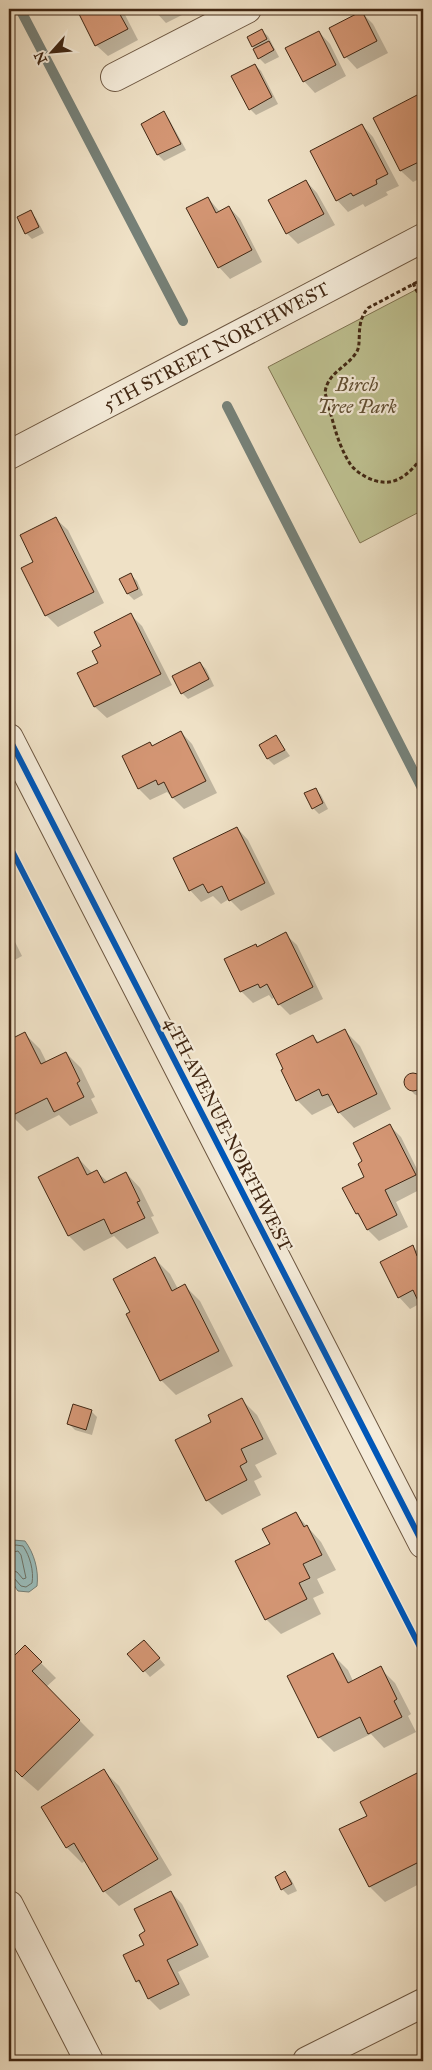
<svg xmlns="http://www.w3.org/2000/svg" width="432" height="2070" viewBox="0 0 432 2070" font-family="'IM FELL Great Primer',serif">
	<rect width="100%" height="100%" fill="#efe1c6"/>
	<filter id="stains"><feTurbulence type="fractalNoise" baseFrequency=".004" numOctaves="4"/><feColorMatrix values="0 0 0 0 .2 0 0 0 0 .09 0 0 0 0 .02 0 0 0 .5 -.17"/></filter>
	<radialGradient id="worn" r=".72"><stop offset=".6" stop-color="#630" stop-opacity="0"/><stop offset="1" stop-color="#630" stop-opacity=".3"/></radialGradient>
	<path fill="#bec191" stroke="#807452" d="M 423,286 L 423,510 L 360,543 L 268,367 Z"/>
	<path fill="#9abcba" stroke="#768077" d="M 13,1540 L 25,1541 C 34,1553 39,1570 37,1586 L 29,1592 L 18,1591 C 7,1577 9,1561 9,1543 Z"/>
	<g fill="#0003">
		<path d="M 87,9 L 122,9 L 138,40 L 108,56 L 96,45 L 80,13 Z"/>
		<path d="M 153,9 L 194,9 L 166,23 Z"/>
		<path d="M 362,13 L 373,24 L 388,53 L 357,69 L 346,57 L 330,29 Z"/>
		<path d="M 262,31 L 268,36 L 279,57 L 265,64 L 259,58 L 253,46 Z"/>
		<path d="M 319,32 L 330,44 L 346,76 L 315,93 L 304,81 Z"/>
		<path d="M 255,65 L 261,71 L 278,104 L 256,115 L 250,109 Z"/>
		<path d="M 419,95 L 423,100 L 423,177 L 413,182 L 401,171 L 374,119 Z"/>
		<path d="M 163,113 L 169,119 L 186,150 L 164,161 L 158,155 L 142,124 Z"/>
		<path d="M 362,125 L 373,137 L 399,186 L 386,192 L 388,195 L 365,207 L 363,204 L 348,212 L 337,200 Z"/>
		<path d="M 306,181 L 317,193 L 335,225 L 298,244 L 287,233 Z"/>
		<path d="M 208,198 L 220,212 L 229,207 L 240,219 L 262,262 L 230,279 L 219,267 Z"/>
		<path d="M 30,212 L 36,218 L 44,233 L 32,239 L 26,233 Z"/>
		<path d="M 56,519 L 68,530 L 104,603 L 58,627 L 46,615 L 23,568 L 35,562 Z"/>
		<path d="M 131,575 L 137,581 L 143,595 L 134,600 L 128,594 L 121,580 Z"/>
		<path d="M 131,615 L 142,626 L 172,685 L 107,718 L 95,707 L 78,674 L 99,663 Z"/>
		<path d="M 200,663 L 206,669 L 214,686 L 188,699 L 182,693 Z"/>
		<path d="M 181,732 L 192,744 L 217,793 L 184,809 L 167,792 L 150,800 L 139,789 Z"/>
		<path d="M 276,737 L 290,756 L 274,765 L 268,759 L 261,745 Z"/>
		<path d="M 315,789 L 321,795 L 328,809 L 319,814 L 313,808 Z"/>
		<path d="M 237,828 L 248,840 L 275,894 L 241,911 L 229,899 L 221,904 L 213,896 L 201,902 L 190,890 L 175,859 Z"/>
		<path d="M 9,930 L 22,956 L 9,963 Z"/>
		<path d="M 285,934 L 297,945 L 323,999 L 290,1015 L 279,1004 L 275,997 L 272,999 L 269,995 L 253,1003 L 241,991 L 255,945 L 258,948 Z"/>
		<path d="M 345,1031 L 360,1046 L 391,1109 L 354,1128 L 332,1105 L 312,1115 L 297,1100 L 313,1037 L 320,1043 Z"/>
		<path d="M 25,1034 L 40,1049 L 47,1063 L 66,1053 L 81,1068 L 95,1097 L 91,1099 L 98,1113 L 70,1126 L 59,1115 L 27,1131 L 12,1116 L 9,1109 L 9,1042 Z"/>
		<path d="M 413,1074 L 423,1081 L 423,1095 L 420,1097 L 414,1094 L 405,1082 L 407,1076 Z"/>
		<path d="M 390,1126 L 401,1137 L 423,1181 L 423,1188 L 396,1202 L 408,1227 L 379,1241 L 368,1230 L 362,1220 L 357,1214 L 365,1177 Z"/>
		<path d="M 78,1158 L 93,1174 L 97,1172 L 108,1182 L 126,1173 L 140,1188 L 154,1216 L 151,1217 L 159,1233 L 127,1249 L 114,1236 L 84,1251 L 69,1236 L 40,1177 Z"/>
		<path d="M 413,1247 L 421,1255 L 423,1254 L 423,1305 L 421,1303 L 410,1309 L 399,1297 Z"/>
		<path d="M 155,1259 L 170,1274 L 178,1289 L 185,1286 L 200,1301 L 233,1366 L 176,1395 L 161,1380 L 132,1312 Z"/>
		<path d="M 242,1400 L 257,1415 L 277,1454 L 255,1465 L 262,1477 L 254,1481 L 261,1495 L 222,1515 L 207,1500 L 213,1423 Z"/>
		<path d="M 91,1411 L 97,1417 L 92,1435 L 75,1430 L 69,1424 Z"/>
		<path d="M 296,1514 L 321,1542 L 336,1570 L 317,1579 L 324,1593 L 313,1598 L 321,1614 L 281,1634 L 266,1619 L 271,1544 Z"/>
		<path d="M 25,1647 L 56,1678 L 46,1687 L 94,1735 L 38,1791 L 9,1766 L 9,1662 Z"/>
		<path d="M 150,1648 L 165,1665 L 150,1677 L 129,1654 Z"/>
		<path d="M 333,1655 L 348,1670 L 353,1681 L 380,1668 L 395,1683 L 411,1714 L 408,1716 L 416,1732 L 384,1748 L 371,1734 L 334,1752 L 319,1737 L 289,1677 Z"/>
		<path d="M 104,1771 L 119,1786 L 172,1875 L 119,1906 L 104,1891 L 86,1860 L 82,1863 L 67,1848 L 43,1807 Z"/>
		<path d="M 423,1772 L 423,1882 L 385,1902 L 370,1887 L 368,1816 L 362,1802 Z"/>
		<path d="M 285,1873 L 291,1879 L 297,1891 L 288,1895 L 282,1889 Z"/>
		<path d="M 171,1892 L 182,1904 L 209,1957 L 178,1972 L 190,1995 L 160,2010 L 149,1999 L 144,1988 L 137,1981 L 146,1946 L 147,1932 Z"/>
	</g>
	<g fill="none" stroke-linecap="round" stroke-linejoin="round">
		<g stroke="#6e7266" stroke-width="1">
			<path d="M 9,1547 L 16,1545 L 23,1546 C 30,1556 34,1571 32,1583 L 26,1587 L 21,1586 L 14,1578 L 9,1577"/>
			<path d="M 9,1553 L 18,1551 L 21,1555 L 26,1578 L 23,1579 L 17,1572 L 9,1570"/>
		</g>
		<g stroke="#768077" stroke-width="10">
			<path d="M 20,9 L 183,321"/>
			<path d="M 227,406 L 423,790"/>
		</g>
	</g>
	<g fill="#d49674" stroke="#412713">
		<path d="M 84,9 L 117,9 L 128,29 L 95,46 L 78,12 Z"/>
		<path d="M 362,11 L 377,41 L 344,58 L 329,28 Z"/>
		<path d="M 262,29 L 267,39 L 252,47 L 247,37 Z"/>
		<path d="M 319,31 L 336,65 L 303,82 L 285,48 Z"/>
		<path d="M 269,41 L 274,50 L 258,59 L 253,49 Z"/>
		<path d="M 255,64 L 272,97 L 249,110 L 231,76 Z"/>
		<path d="M 419,94 L 423,102 L 423,160 L 400,171 L 373,118 Z"/>
		<path d="M 164,111 L 181,144 L 157,155 L 141,124 Z"/>
		<path d="M 362,124 L 388,174 L 376,180 L 377,184 L 353,196 L 351,193 L 336,201 L 310,151 Z"/>
		<path d="M 306,180 L 324,214 L 286,234 L 268,200 Z"/>
		<path d="M 208,197 L 216,213 L 229,206 L 252,250 L 218,268 L 186,208 Z"/>
		<path d="M 31,210 L 39,227 L 25,234 L 17,217 Z"/>
		<path d="M 56,517 L 94,592 L 45,616 L 21,568 L 33,562 L 20,535 Z"/>
		<path d="M 131,573 L 138,589 L 127,594 L 119,579 Z"/>
		<path d="M 131,613 L 161,674 L 94,707 L 77,673 L 98,663 L 92,651 L 101,646 L 94,632 Z"/>
		<path d="M 200,662 L 209,679 L 181,694 L 172,676 Z"/>
		<path d="M 181,731 L 206,781 L 172,798 L 164,782 L 158,785 L 156,780 L 138,789 L 122,756 L 150,742 L 152,746 Z"/>
		<path d="M 276,735 L 285,750 L 267,759 L 259,745 Z"/>
		<path d="M 316,788 L 323,803 L 312,809 L 304,793 Z"/>
		<path d="M 237,827 L 265,883 L 229,901 L 222,886 L 208,893 L 203,884 L 189,891 L 173,858 Z"/>
		<path d="M 286,932 L 313,987 L 278,1005 L 267,984 L 260,988 L 258,984 L 240,992 L 224,959 L 256,944 L 257,947 Z"/>
		<path d="M 345,1029 L 377,1094 L 338,1113 L 328,1094 L 322,1096 L 319,1089 L 296,1101 L 281,1070 L 283,1069 L 276,1054 L 313,1035 L 317,1043 Z"/>
		<path d="M 25,1032 L 41,1064 L 66,1052 L 80,1081 L 77,1083 L 84,1097 L 54,1112 L 47,1098 L 11,1116 L 9,1112 L 9,1040 Z"/>
		<circle cx="413" cy="1082" r="9"/>
		<path d="M 390,1124 L 416,1175 L 385,1190 L 397,1215 L 367,1230 L 358,1213 L 356,1214 L 342,1188 L 364,1177 L 358,1164 L 362,1161 L 353,1143 Z"/>
		<path d="M 78,1157 L 87,1175 L 97,1170 L 104,1183 L 126,1172 L 140,1201 L 137,1202 L 145,1218 L 111,1234 L 104,1219 L 68,1236 L 38,1177 Z"/>
		<path d="M 413,1245 L 417,1256 L 423,1253 L 423,1301 L 419,1303 L 413,1290 L 398,1298 L 380,1262 Z"/>
		<path d="M 155,1257 L 172,1291 L 185,1284 L 219,1351 L 160,1381 L 126,1314 L 130,1312 L 113,1279 Z"/>
		<path d="M 242,1398 L 263,1439 L 241,1449 L 247,1462 L 240,1466 L 247,1480 L 206,1501 L 175,1440 L 211,1422 L 208,1415 Z"/>
		<path d="M 73,1404 L 92,1410 L 86,1430 L 67,1424 Z"/>
		<path d="M 296,1512 L 304,1527 L 307,1525 L 322,1555 L 303,1564 L 310,1578 L 299,1583 L 307,1599 L 265,1620 L 235,1561 L 270,1544 L 262,1529 Z"/>
		<path d="M 144,1640 L 160,1658 L 143,1672 L 127,1654 Z"/>
		<path d="M 25,1645 L 42,1662 L 32,1671 L 80,1720 L 22,1777 L 9,1764 L 9,1661 Z"/>
		<path d="M 333,1653 L 348,1683 L 381,1666 L 397,1699 L 394,1701 L 402,1717 L 368,1734 L 360,1717 L 318,1738 L 287,1676 Z"/>
		<path d="M 104,1769 L 158,1859 L 103,1892 L 74,1843 L 66,1848 L 41,1807 Z"/>
		<path d="M 423,1770 L 423,1860 L 369,1887 L 339,1829 L 367,1816 L 360,1802 Z"/>
		<path d="M 285,1871 L 292,1884 L 281,1890 L 275,1877 Z"/>
		<path d="M 171,1891 L 198,1945 L 167,1960 L 179,1984 L 148,1999 L 139,1980 L 136,1982 L 123,1955 L 144,1945 L 139,1935 L 145,1931 L 134,1909 Z"/>
	</g>
	<g fill="none" stroke-linecap="round" stroke-linejoin="round">
		<g stroke="#6c5640" stroke-width="30">
			<g id="minor">
				<path d="M 115,77 L 247,9"/>
				<path d="M 9,455 L 423,238"/>
				<path d="M 9,738 L 423,1544"/>
				<path d="M 9,1905 L 89,2061"/>
				<path d="M 307,2061 L 423,2003"/>
			</g>
		</g>
		<g stroke="#412713" stroke-width="3" stroke-dasharray="4 2.5" stroke-linecap="butt">
			<path d="M 423,279 L 368,308 C 354,324 363,344 356,353 C 346,368 327,373 325,393 C 332,416 336,441 349,462 C 352,468 359,473 366,477 C 392,490 407,477 423,456"/>
			<path d="M 413,283 L 423,304"/>
		</g>
		<use href="#minor" stroke="#f5ecda" stroke-width="28"/>
		<g stroke="#f5ecda" stroke-width="9">
			<g id="cycleway">
				<path d="M 9,738 L 423,1544"/>
				<path d="M 9,845 L 423,1653"/>
			</g>
		</g>
		<use href="#cycleway" stroke="#0057b8" stroke-width="6"/>
	</g>
	<g text-anchor="middle" stroke-width="4.5" stroke-linejoin="round" paint-order="stroke">
		<g font-size="19" fill="#412713" stroke="#f5ecda">
			<text transform="translate(216 346) rotate(-28)" y="7">5TH STREET NORTHWEST</text>
			<text transform="translate(229 1134) rotate(63)" y="7">4TH AVENUE NORTHWEST</text>
		</g>
		<g font-size="19" font-style="italic" fill="#604e32" stroke="#f5ecda">
			<text x="357" y="391">Birch<tspan x="357" dy="22">Tree Park</tspan></text>
		</g>
	</g>
	<rect width="432" height="2070" fill="none" stroke="#efe1c6" stroke-width="30"/>
	<rect x="10" y="10" width="412" height="2050" fill="none" stroke="#412713" stroke-width="2.5"/>
	<rect x="15" y="15" width="402" height="2040" fill="none" stroke="#412713"/>
	<g transform="translate(52 52) rotate(243)" stroke="#f5ecda" stroke-width="4" paint-order="stroke">
	<path d="M0-4L9 19L0 12L-9 19Z" fill="#412713"/>
	<text y="-8" font-size="14" font-weight="bold" text-anchor="middle" fill="#412713">N</text>
	</g>
	<rect width="100%" height="100%" filter="url(#stains)"/>
	<rect width="100%" height="100%" fill="url(#worn)"/>
</svg>
